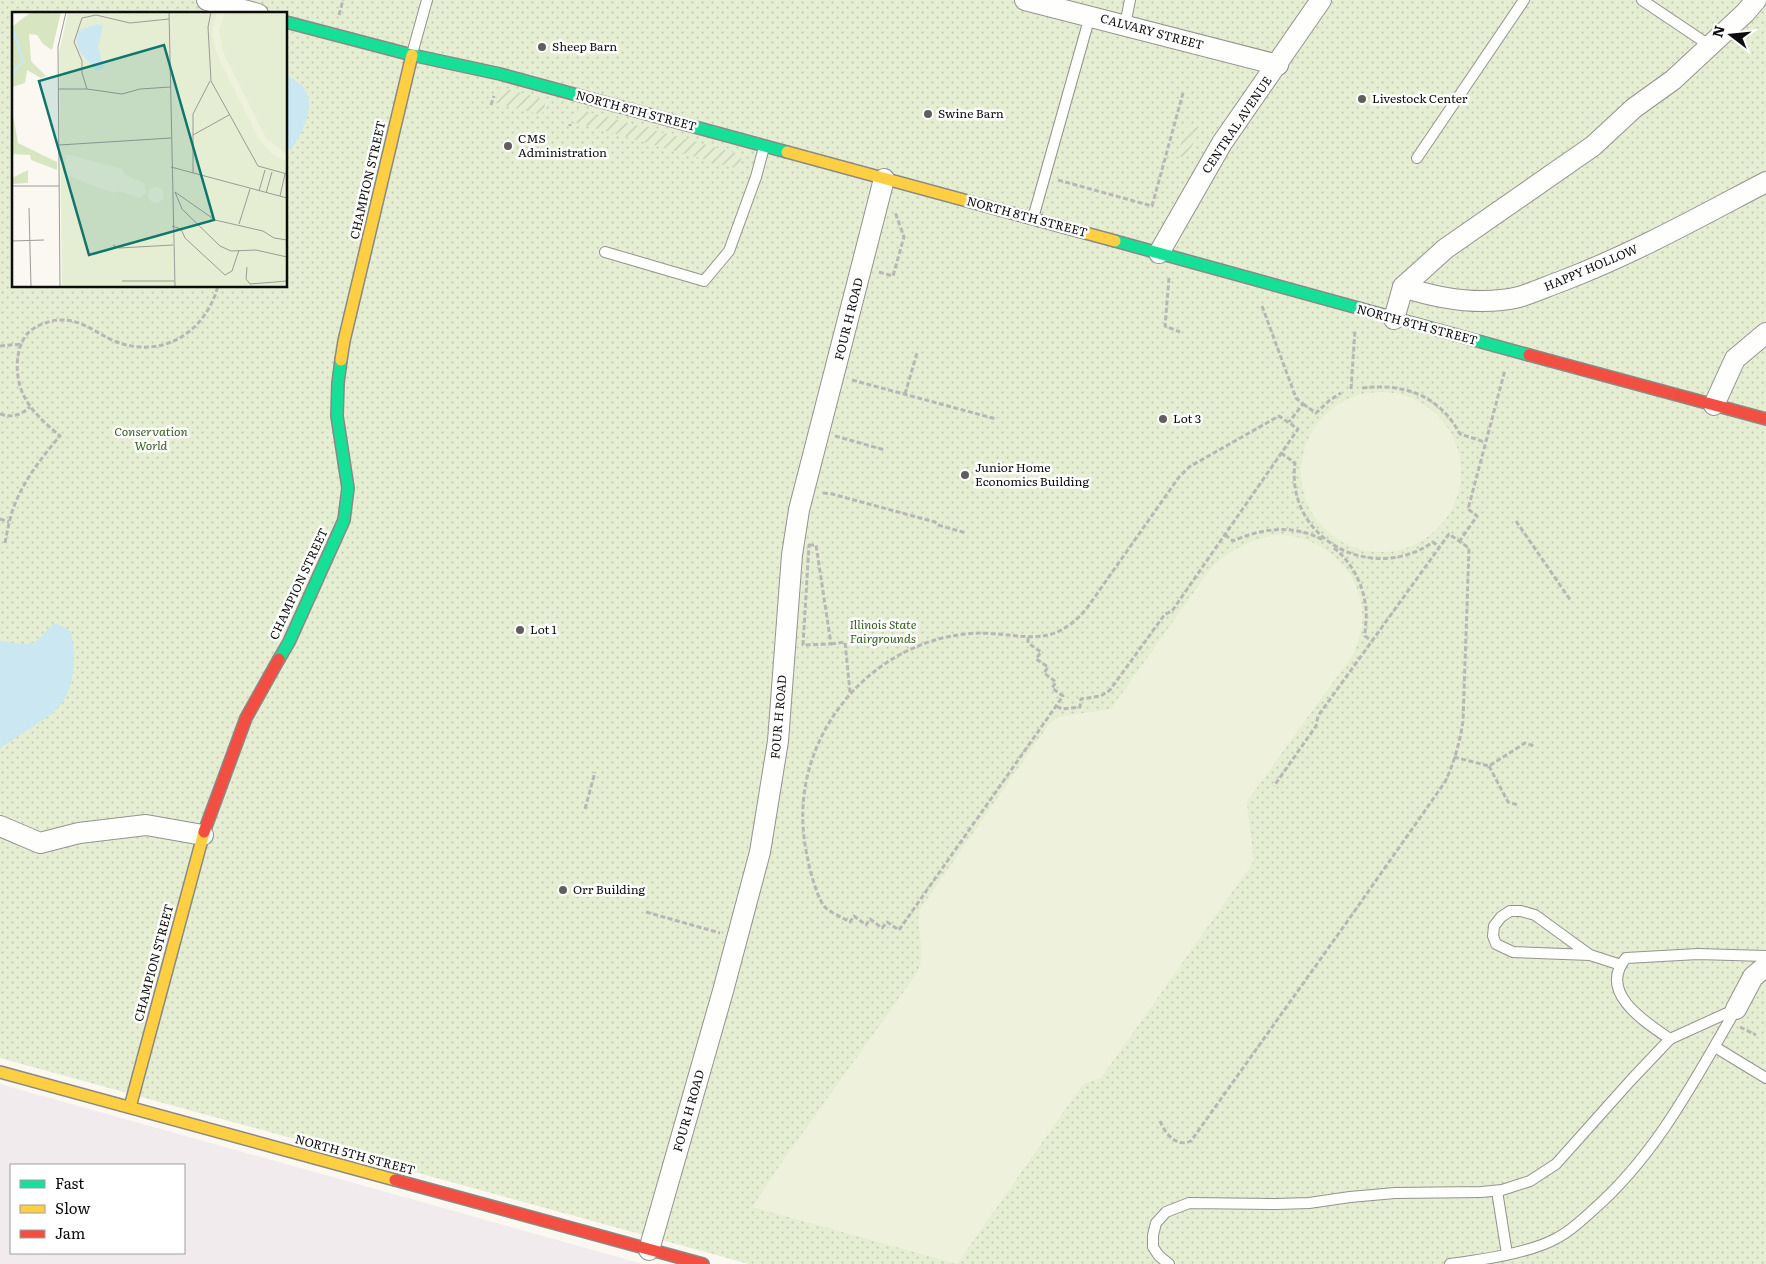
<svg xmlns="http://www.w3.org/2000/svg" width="1766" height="1264" viewBox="0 0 1766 1264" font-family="Literata,serif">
	<defs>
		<pattern id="park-dots" width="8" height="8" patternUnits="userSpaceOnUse" patternTransform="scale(1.25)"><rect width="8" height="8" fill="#e5eed2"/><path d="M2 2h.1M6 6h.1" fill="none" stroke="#c3cbb3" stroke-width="1.8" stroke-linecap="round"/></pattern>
		<pattern id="garden-furrows" width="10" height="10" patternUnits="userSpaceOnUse" patternTransform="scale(1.25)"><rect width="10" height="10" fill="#e5eed2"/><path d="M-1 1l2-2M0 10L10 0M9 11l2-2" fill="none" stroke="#c3cbb3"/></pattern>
	</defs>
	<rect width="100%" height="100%" fill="#faf8f1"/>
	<path fill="#f1ebee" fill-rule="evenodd" d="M 0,1084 L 643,1264 L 0,1264 ZM 11,1165 L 184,1165 L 184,1253 L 11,1253 Z"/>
	<path fill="url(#park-dots)" fill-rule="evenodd" d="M 0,0 L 1766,0 L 1766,1264 L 749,1264 L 0,1058 ZM 14,14 L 286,14 L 286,286 L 14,286 Z"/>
	<g fill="url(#garden-furrows)">
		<path d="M 500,87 L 546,100 L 542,115 L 496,103 Z"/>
		<path d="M 578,109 L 739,154 L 742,160 L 738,169 L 574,122 Z"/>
		<path d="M 1190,124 L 1201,128 L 1186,158 L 1178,156 C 1181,146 1182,131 1190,124 Z"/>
	</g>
	<g fill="#eef2dc">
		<circle cx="1381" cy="472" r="80"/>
		<path d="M 1275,535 C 1323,534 1366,573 1362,623 C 1361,633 1357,643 1354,653 L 1248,800 L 1247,803 L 1253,855 L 1253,862 L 1250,867 L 1101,1078 L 1086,1083 L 1081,1087 L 957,1264 L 752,1207 L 786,1156 L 918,972 C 921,963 922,954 921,944 C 920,932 916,919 921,908 L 1049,724 L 1058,717 L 1111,709 L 1211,568 C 1230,550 1249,540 1275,535 Z"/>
	</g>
	<g fill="#cae7f2">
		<path d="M 286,76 C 292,77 295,81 300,84 C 320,101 302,133 291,150 L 286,147 Z"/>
		<path d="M 54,623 L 64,627 L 71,632 C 76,657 76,689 57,709 C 49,717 38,722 29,729 C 19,735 10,742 0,748 L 0,641 C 12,642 31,648 40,638 C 45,633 49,628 54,623 Z"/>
	</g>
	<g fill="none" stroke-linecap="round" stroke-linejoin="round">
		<g stroke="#949390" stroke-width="12">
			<g id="lane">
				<path d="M 1642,0 L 1709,45"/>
				<path d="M 1125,25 L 1130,0"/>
				<path d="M 412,54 L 427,0"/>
				<path d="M 1417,158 L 1524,0"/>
				<path d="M 1033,218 L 1090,16"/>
				<path d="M 605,252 L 704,281 L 729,251 L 756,177 L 764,147"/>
				<path d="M 1590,955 L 1513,952 L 1496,944 L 1493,936 L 1494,926 L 1501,917 L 1510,911 L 1521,911 L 1535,915 L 1590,955 L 1621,965"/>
				<path d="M 1670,1039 C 1645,1022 1597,992 1626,958 L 1698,954 L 1766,956"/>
				<path d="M 1715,1047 L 1766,1078"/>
				<path d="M 1497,1191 L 1507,1254"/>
				<path d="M 1169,1264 L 1159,1256 L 1153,1247 L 1153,1235 L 1156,1223 L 1166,1212 L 1189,1203 L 1277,1204 L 1309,1203 L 1350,1197 L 1395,1193 L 1481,1192 L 1502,1190 L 1530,1181 L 1556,1164 L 1632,1079 L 1670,1039 L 1736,1009 C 1695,1080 1656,1155 1593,1210 C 1582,1220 1571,1231 1557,1238 C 1531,1253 1481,1260 1450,1264"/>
			</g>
		</g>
		<g stroke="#949390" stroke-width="22">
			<g id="street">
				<path d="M 207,0 L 258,14"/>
				<path d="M 1025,0 L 1278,65"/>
				<path d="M 1159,253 L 1222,143 L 1321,0"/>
				<path d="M 1403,287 C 1440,299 1481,306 1519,297 C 1533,293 1548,286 1562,281 C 1633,254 1699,217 1766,182"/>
				<path d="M 1394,319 L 1403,287 L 1445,249 L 1593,146 L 1634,108 L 1673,80 L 1745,13 L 1756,0"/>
				<path d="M 1714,405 L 1735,359 L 1766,333"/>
				<path d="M 0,826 L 40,843 L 79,833 L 146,825 L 203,835"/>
				<path d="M 1736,1009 L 1753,977 L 1766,966"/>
				<path d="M 649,1250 L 723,991 L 760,852 L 778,741 L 792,555 L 799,510 L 884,179"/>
			</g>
		</g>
		<g stroke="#8a8986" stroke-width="14">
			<g id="fast">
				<path d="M 286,22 L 412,55 L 500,74 L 787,152"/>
				<path d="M 1115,241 L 1529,355"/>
				<path d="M 279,659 L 289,642 L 344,520 L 348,488 L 337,416 L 338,383 L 341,360"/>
			</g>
		</g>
		<g stroke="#8a8986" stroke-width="14">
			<g id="slow">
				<path d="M 787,152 L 1115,241"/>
				<path d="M 341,360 L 344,341 L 412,55"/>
				<path d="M 0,1072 L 395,1180"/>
				<path d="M 130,1107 L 204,832"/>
			</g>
		</g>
		<g stroke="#8a8986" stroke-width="14">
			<g id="jam">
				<path d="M 1529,355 L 1766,419"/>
				<path d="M 204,832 L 246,718 L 279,659"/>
				<path d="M 395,1180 L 703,1264"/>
			</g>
		</g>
		<g stroke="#b8b7b6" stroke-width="3" stroke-dasharray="5 2.5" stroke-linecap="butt">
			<path d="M 339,15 L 343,0"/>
			<path d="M 491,105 L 494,96"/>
			<path d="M 570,126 L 570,124"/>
			<path d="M 1058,180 L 1152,206 L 1183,93"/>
			<path d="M 879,272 L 893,276 L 904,237 L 895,212"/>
			<path d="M 1169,278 L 1165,326 L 1180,332"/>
			<path d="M 1262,306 L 1296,398 L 1303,404 L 1289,422"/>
			<path d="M 0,346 L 22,344"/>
			<path d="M 852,380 L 996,419"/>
			<path d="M 1362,388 C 1404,383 1439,395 1460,434 L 1485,442"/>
			<path d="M 1351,389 L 1355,330"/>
			<path d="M 905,394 L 917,353"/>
			<path d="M 1303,404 L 1316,413 L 1330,400 L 1341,393"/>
			<path d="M 0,414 C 12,418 21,415 30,407"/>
			<path d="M 835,436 L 885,450"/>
			<path d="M 1281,453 L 1295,463 C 1285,539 1372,585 1433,542 L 1439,547"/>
			<path d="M 823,493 L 832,494 L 935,522 L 938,525 L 966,533"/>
			<path d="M 0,519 L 9,522"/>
			<path d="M 1516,521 L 1571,601"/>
			<path d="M 1225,535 L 1233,541 C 1262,528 1294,524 1323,540"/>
			<path d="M 1459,542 L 1477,516 L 1468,509 L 1505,370"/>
			<path d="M 5,543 C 7,532 9,522 12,512 C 21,484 41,458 60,436 C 46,424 32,412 24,396 C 15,379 14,350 27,334 C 34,326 48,321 58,320 C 82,319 94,332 114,341 C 162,360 205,333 218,286"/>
			<path d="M 809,545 L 816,545 L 831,644 L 803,645 Z"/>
			<path d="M 1334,548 C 1352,562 1364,586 1366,609 C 1367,618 1365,627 1365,636 L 1372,641"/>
			<path d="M 1028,638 L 1028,643 L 1041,652 L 1036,659 L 1048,667 L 1044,673 L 1056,682 L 1052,688 L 1063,696 L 1056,706 L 899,930 L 887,922 L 882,928 L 870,919 L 866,925 L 854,916 L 850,922 C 842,917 830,913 824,906 C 814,892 806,855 804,837 C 792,739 866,645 965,634 C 1016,628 1047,656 1087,608 L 1179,477 L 1189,467 L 1279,416 L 1298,429 L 1172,611 L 1165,614 L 1110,690 L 1101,696 L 1081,699 L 1080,707 L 1062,709 L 1056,706"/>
			<path d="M 831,644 L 845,642 L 850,692"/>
			<path d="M 1454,757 L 1489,766 L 1525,743 L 1534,746"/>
			<path d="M 1489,766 L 1508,802 L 1518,805"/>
			<path d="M 585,809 L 595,772"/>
			<path d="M 646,912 L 720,933"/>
			<path d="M 1740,1027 L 1756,1035"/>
			<path d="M 1160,1121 C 1165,1133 1176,1148 1191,1141 L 1349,919 L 1445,782 C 1454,763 1460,742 1463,721 L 1469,548 L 1449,534 L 1318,716 L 1316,726 L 1274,786"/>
		</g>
		<use href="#lane" stroke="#fefefd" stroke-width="10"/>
		<use href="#street" stroke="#fefefd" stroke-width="20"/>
		<use href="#fast" stroke="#16e098" stroke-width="11"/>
		<use href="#slow" stroke="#ffcf43" stroke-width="11"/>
		<use href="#jam" stroke="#f24e42" stroke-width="11"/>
	</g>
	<g fill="#605f5d" stroke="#fff" stroke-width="2">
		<circle cx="542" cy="47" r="5"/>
		<circle cx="1362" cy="99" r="5"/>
		<circle cx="928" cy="114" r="5"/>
		<circle cx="508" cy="146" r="5"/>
		<circle cx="1163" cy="419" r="5"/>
		<circle cx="965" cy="475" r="5"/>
		<circle cx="520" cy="630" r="5"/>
		<circle cx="563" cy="890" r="5"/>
	</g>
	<g text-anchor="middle" stroke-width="5" stroke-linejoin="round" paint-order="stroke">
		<g font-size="12" fill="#0d0d0d" stroke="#fff">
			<text transform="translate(1152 32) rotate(15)" y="4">CALVARY STREET</text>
			<text transform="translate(636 111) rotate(15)" y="4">NORTH 8TH STREET</text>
			<text transform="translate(1237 125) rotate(-56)" y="4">CENTRAL AVENUE</text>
			<text transform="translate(368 180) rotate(-77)" y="4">CHAMPION STREET</text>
			<text transform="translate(1027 217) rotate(15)" y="4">NORTH 8TH STREET</text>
			<text transform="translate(1591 268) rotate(-23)" y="4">HAPPY HOLLOW</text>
			<text transform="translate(849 319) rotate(-76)" y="4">FOUR H ROAD</text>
			<text transform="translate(1417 325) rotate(15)" y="4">NORTH 8TH STREET</text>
			<text transform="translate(299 584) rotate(-65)" y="4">CHAMPION STREET</text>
			<text transform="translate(779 717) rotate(-85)" y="4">FOUR H ROAD</text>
			<text transform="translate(154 963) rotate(-75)" y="4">CHAMPION STREET</text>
			<text transform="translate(689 1111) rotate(-74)" y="4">FOUR H ROAD</text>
			<text transform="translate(355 1155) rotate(15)" y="4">NORTH 5TH STREET</text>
		</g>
		<g font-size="12" fill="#0d0d0d" stroke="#fff" text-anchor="start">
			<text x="552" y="51">Sheep Barn</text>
			<text x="1372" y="103">Livestock Center</text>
			<text x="938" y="118">Swine Barn</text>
			<text x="518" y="143">CMS<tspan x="518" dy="14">Administration</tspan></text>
			<text x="1173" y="423">Lot 3</text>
			<text x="975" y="472">Junior Home<tspan x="975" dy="14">Economics Building</tspan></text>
			<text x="530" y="634">Lot 1</text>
			<text x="573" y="894">Orr Building</text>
		</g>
		<g font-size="12" font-style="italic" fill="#346021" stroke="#fff">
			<text x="151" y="436">Conservation<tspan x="151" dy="14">World</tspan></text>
			<text x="883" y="629">Illinois State<tspan x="883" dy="14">Fairgrounds</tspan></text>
		</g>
	</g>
	<g transform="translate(12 12)">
		<rect width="275" height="275" fill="#faf8f1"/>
		<path d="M 19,0 L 49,0 L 40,38 L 31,32 L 25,23 L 17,22 L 19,49 L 34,64 L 29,66 L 15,58 L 13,71 L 0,75 L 0,15 ZM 0,97 L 6,131 L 45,150 L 45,158 L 19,148 L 18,143 L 0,142 ZM 16,158 L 16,171 L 0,172 L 0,166 Z" fill="#d7e5c1"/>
		<path d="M 56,0 L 275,0 L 275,275 L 50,275 L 47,40 Z" fill="#e5eed2"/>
		<path d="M 205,0 L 213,0 L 207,18 L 211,40 L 254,126 L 275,143 L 275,150 L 260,142 L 247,127 L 205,43 L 200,22 ZM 54,142 L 110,157 L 113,163 L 132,171 L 134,181 L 127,186 L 108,179 L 101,181 L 54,163 ZM136 183a8 8 0 1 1 16 0a8 8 0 1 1-16 0Z" fill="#eef2dc"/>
		<path d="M 86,12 L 91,14 L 86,35 L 92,56 L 85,59 L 67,39 L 64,25 L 67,18 Z" fill="#cae7f2"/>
		<path fill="none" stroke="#cae7f2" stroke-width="2.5" d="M 0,15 L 11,49 L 0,62"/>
		<path fill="none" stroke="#9b9a96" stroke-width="1" d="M 157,0 L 163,275M 199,0 L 196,15 L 199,69 L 246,154 L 275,162M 46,77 L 75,77 L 110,82 L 128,77 L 158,75M 75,77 L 70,61 L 70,49 L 62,30 L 70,6 L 84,3 L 118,11 L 157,7M 181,123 L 217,103M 47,133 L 159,126M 159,155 L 275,186M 181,161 L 181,102 L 198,69M 0,174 L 47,174M 247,179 L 253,158M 163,180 L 170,197 L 208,234 L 219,239 L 244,238 L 275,245M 163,180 L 203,208 L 251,219 L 262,226 L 275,228M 254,181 L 260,160M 268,184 L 273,162M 17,196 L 19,275M 227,212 L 238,177M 160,214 L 169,217 L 173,226 L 213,263 L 220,259 L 227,238M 0,229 L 32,228M 101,233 L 107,236 L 161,233M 235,255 L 234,267 L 238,272 L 275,269M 110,269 L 162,269M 48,275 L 46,35 L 54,0"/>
		<path fill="#0f766e" fill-opacity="0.15" stroke="#0f766e" stroke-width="2.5" d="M 152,33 L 202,208 L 77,243 L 27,69 Z"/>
		<rect width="275" height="275" fill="none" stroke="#0d0d0d" stroke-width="2.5"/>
	</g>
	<rect x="10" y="1164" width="175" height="90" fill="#ffffff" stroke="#9e9e9e"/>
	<rect x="20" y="1180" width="25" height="8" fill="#16e098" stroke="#9e9e9e"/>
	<text x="55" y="1189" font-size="15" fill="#0d0d0d">Fast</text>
	<rect x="20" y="1205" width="25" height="8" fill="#ffcf43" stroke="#9e9e9e"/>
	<text x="55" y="1214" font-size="15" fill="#0d0d0d">Slow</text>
	<rect x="20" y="1230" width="25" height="8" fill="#f24e42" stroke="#9e9e9e"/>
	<text x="55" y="1239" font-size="15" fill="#0d0d0d">Jam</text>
	<g transform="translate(1731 35) rotate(286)" stroke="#ffffff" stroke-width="4" paint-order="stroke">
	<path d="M0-4L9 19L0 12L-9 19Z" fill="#0d0d0d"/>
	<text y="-8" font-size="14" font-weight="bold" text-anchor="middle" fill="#0d0d0d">N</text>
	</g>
</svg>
